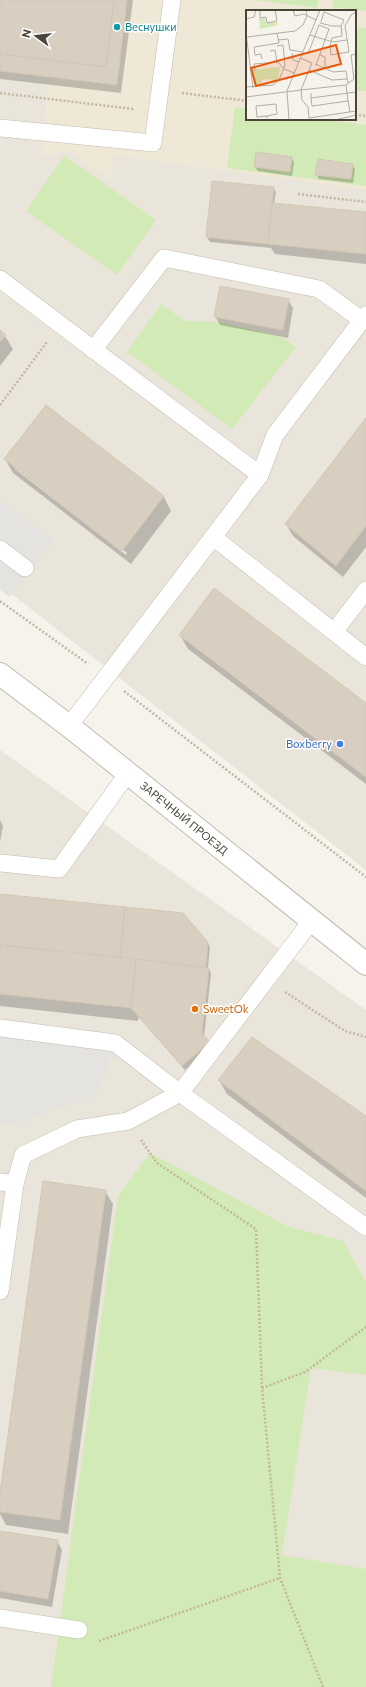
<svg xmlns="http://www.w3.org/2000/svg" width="366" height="1687" viewBox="0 0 366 1687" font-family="Commissioner,sans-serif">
	<rect width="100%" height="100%" fill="#f6f3ec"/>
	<g fill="#eae5da" fill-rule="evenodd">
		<path d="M 0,0 L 366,0 L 366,870 L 0,585 ZM 247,11 L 355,11 L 355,119 L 247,119 Z"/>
		<path d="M 0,750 L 366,1010 L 366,1687 L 0,1687 Z"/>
	</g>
	<path fill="#efe8d6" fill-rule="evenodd" d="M 0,0 L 366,0 L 366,190 L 114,155 L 110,180 L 68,151 L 42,157 L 49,77 L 0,71 ZM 247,11 L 355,11 L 355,119 L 247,119 Z"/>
	<g fill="#d2eab5">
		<path d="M 256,0 L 318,0 L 317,8 Z"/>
		<path d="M 333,0 L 366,0 L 366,11 L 332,7 Z"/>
		<path d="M 355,27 L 366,28 L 366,91 L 355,90 Z"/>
		<path d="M 235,107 L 247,109 L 247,119 L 323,119 L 366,125 L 366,186 L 227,168 Z"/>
		<path d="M 64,156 L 156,220 L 117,275 L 26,211 Z"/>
		<path d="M 161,304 L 185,321 L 220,322 L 281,337 L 296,347 L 232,429 L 127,352 Z"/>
		<path d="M 150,1153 L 287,1226 L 343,1241 L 366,1282 L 366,1375 L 311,1368 L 282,1555 L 366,1569 L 366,1687 L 51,1687 L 118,1196 Z"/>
	</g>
	<g fill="#e5e3e0">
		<path d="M 0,500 L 53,540 L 10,597 L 0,590 Z"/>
		<path d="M 0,1028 L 115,1043 L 97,1094 L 14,1125 L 0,1123 Z"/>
	</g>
	<g fill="#0003" fill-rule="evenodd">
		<path d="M 0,0 L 133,0 L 121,93 L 0,79 Z"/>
		<path d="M 291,158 L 294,162 L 292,176 L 258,171 L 255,167 Z"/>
		<path d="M 352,165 L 355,169 L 353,183 L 319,179 L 316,174 Z"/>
		<path d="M 213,182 L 273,188 L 276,192 L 274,204 L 366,213 L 366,264 L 275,254 L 271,248 L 210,242 L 207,237 Z"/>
		<path d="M 288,300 L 293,308 L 288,338 L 220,325 L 215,316 Z"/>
		<path d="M 0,332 L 5,336 L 13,349 L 0,366 Z"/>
		<path d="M 46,406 L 164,497 L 171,511 L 131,564 L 13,473 L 5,459 ZM 15,466 L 127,553 L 126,555 L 15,469 Z"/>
		<path d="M 366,419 L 366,547 L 343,577 L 293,536 L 286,524 Z"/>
		<path d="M 180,635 L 366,704 L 366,784 L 188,649 Z"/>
		<path d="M 0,820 L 3,826 L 0,842 Z"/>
		<path d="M 0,895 L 207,942 L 210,947 L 208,968 L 211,973 L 204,1037 L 211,1047 L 185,1070 L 139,1017 L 138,1021 L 0,1006 Z"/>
		<path d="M 219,1080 L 366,1117 L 366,1198 L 227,1094 Z"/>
		<path d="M 105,1191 L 113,1204 L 68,1534 L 6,1525 L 0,1514 L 0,1501 Z"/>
		<path d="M 0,1532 L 57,1541 L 62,1550 L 52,1607 L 0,1598 Z"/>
	</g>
	<g fill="#d8cfc1" stroke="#d3c7b4">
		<path d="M 0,0 L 114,0 L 106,67 L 0,54 Z"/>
		<path d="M 114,0 L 127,0 L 117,85 L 0,71 L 0,54 L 106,67 Z"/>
		<path d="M 256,152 L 292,157 L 290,172 L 254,167 Z"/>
		<path d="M 318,159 L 353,164 L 351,179 L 315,175 Z"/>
		<path d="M 212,181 L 274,187 L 268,244 L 206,237 Z"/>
		<path d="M 272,203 L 366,212 L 366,254 L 268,244 Z"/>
		<path d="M 220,286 L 289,299 L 283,330 L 214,317 Z"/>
		<path d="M 0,330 L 6,335 L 0,342 Z"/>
		<path d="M 46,405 L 164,496 L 122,551 L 4,459 Z"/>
		<path d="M 366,418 L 366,526 L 336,566 L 285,524 Z"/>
		<path d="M 214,588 L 366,703 L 366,777 L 179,635 Z"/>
		<path d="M 0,894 L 125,907 L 120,958 L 0,945 Z"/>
		<path d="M 125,907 L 183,913 L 208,942 L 206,968 L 120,958 Z"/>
		<path d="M 0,945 L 136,959 L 131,1008 L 0,994 Z"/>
		<path d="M 136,959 L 209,968 L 202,1033 L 210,1042 L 182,1066 L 131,1008 Z"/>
		<path d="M 252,1037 L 366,1116 L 366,1191 L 218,1080 Z"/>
		<path d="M 43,1181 L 106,1190 L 60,1520 L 0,1512 L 0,1493 Z"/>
		<path d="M 0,1531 L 58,1540 L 48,1599 L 0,1591 Z"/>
	</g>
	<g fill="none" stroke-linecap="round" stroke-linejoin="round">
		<g stroke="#c2bbae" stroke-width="18">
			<g id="service">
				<path d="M 0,128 L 153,143 L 172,0"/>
				<path d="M 0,279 L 260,475"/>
				<path d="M 93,350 L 164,258 L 319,289 L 362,320"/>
				<path d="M 213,537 L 260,475 L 275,435 L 366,315"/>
				<path d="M 0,549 L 25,568"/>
				<path d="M 334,632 L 366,590"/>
				<path d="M 69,726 L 213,537 L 366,657"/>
				<path d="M 0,863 L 59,869 L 128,773"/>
				<path d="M 0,1028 L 115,1043 L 180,1093 L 366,1227"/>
				<path d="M 0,1182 L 15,1184"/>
				<path d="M 0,1291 L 15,1184 L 23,1155 L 77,1129 L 128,1121 L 180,1093 L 312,920"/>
				<path d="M 0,1618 L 79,1630"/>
			</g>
		</g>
		<g stroke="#c2bbae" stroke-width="24">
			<path id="tertiary" d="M 0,674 L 69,726 L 366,964"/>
		</g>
		<g stroke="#c4b79f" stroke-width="2.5" stroke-dasharray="2 2" stroke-linecap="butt">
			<path d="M 0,93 L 133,109 L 134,108"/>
			<path d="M 182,93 L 247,101"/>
			<path d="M 355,115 L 366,116"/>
			<path d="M 298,194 L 366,202"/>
			<path d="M 0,405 L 47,342"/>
			<path d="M 0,601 L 88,664"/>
			<path d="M 124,691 L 366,877"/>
			<path d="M 285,992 L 345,1031 L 366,1037"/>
			<path d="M 141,1140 L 157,1163 L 256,1229 L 262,1388 L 280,1578 L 323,1687"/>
			<path d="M 262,1388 L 305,1372 L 366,1327"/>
			<path d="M 99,1641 L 280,1578"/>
		</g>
		<use href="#service" stroke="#fff" stroke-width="17"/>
		<use href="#tertiary" stroke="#fff" stroke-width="22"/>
	</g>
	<circle fill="#0f9aa8" stroke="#fff" stroke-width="1.5" cx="117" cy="27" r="4"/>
	<circle fill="#3f7fe0" stroke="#fff" stroke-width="1.5" cx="340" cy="744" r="4"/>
	<circle fill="#e8710a" stroke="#fff" stroke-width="1.5" cx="195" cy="1009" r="4"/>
	<g text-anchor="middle" stroke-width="3" stroke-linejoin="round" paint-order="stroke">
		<g font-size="11" fill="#0d838f" stroke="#fff" text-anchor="start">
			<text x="125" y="31">Веснушки</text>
		</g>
		<g font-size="11" fill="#366cbe" stroke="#fff" text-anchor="end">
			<text x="332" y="748">Boxberry</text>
		</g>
		<g font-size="11" fill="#4b4439" stroke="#fff">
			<text transform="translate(184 818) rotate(39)" y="4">ЗАРЕЧНЫЙ ПРОЕЗД</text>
		</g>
		<g font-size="11" fill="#c56008" stroke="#fff" text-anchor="start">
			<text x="203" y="1013">SweetOk</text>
		</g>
	</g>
	<g transform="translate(246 10)">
		<rect width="110" height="110" fill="#f6f3ec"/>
		<path d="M 19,8 L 20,13 L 31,12 L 32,15 L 14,19 L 13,9 ZM 32,57 L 34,58 L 32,69 L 26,74 L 25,69 L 16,70 L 16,76 L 8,77 L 6,60 Z" fill="#d2eab5"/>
		<path fill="none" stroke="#b2ada4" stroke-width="1" d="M 14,0 L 14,8 L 20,7 L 21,13 L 31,11 L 29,0M 47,0 L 49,6 L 58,4 L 70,10M 0,9 L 8,7 L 10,0M 75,12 L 78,2 L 98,10 L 95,16 L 96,26 L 86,28 L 84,36 L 85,45 L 103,42 L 99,16 L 105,5 L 110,2M 74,13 L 86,16 L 95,16M 0,23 L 7,78M 64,25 L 87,32 L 101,30M 1,27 L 49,21 L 57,15 L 61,6 L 60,0M 32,30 L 42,29 L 44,40 L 57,42M 24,41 L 29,40 L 31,52M 46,43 L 47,50 L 53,52M 62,44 L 73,15 L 83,19 L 70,55M 74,45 L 79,47 L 79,58M 16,49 L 15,44 L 9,45 L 8,37 L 33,33 L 31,23M 69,54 L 87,62 L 100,61 L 102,73M 63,60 L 86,70 L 101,69M 9,61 L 8,54 L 32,52 L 38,59 L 48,63M 100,75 L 55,80 L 56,90 L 62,97 L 63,108 L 110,101M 0,77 L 27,75 L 33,70 L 39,55 L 37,35 L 31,36M 65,83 L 65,88 L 110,82M 0,87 L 55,80 L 66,53 L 54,48M 65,88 L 66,96 L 102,91 L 104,102M 102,91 L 100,75 L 108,69 L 105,45 L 110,44M 21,106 L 11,107 L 10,96 L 30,94 L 31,104 L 21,106 L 21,108M 43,110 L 41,81 L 74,0M 89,110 L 110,105"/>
		<path fill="#e8590c" fill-opacity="0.15" stroke="#e8590c" stroke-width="2" d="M 90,35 L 95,54 L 10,76 L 5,58 Z"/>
		<rect width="110" height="110" fill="none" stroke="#4b4439" stroke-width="2"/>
	</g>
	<g transform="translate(36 36) rotate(285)" stroke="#ffffff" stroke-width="3" paint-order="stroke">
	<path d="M0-3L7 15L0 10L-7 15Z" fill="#4b4439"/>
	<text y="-6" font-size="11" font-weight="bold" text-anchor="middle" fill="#4b4439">N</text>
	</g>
</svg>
